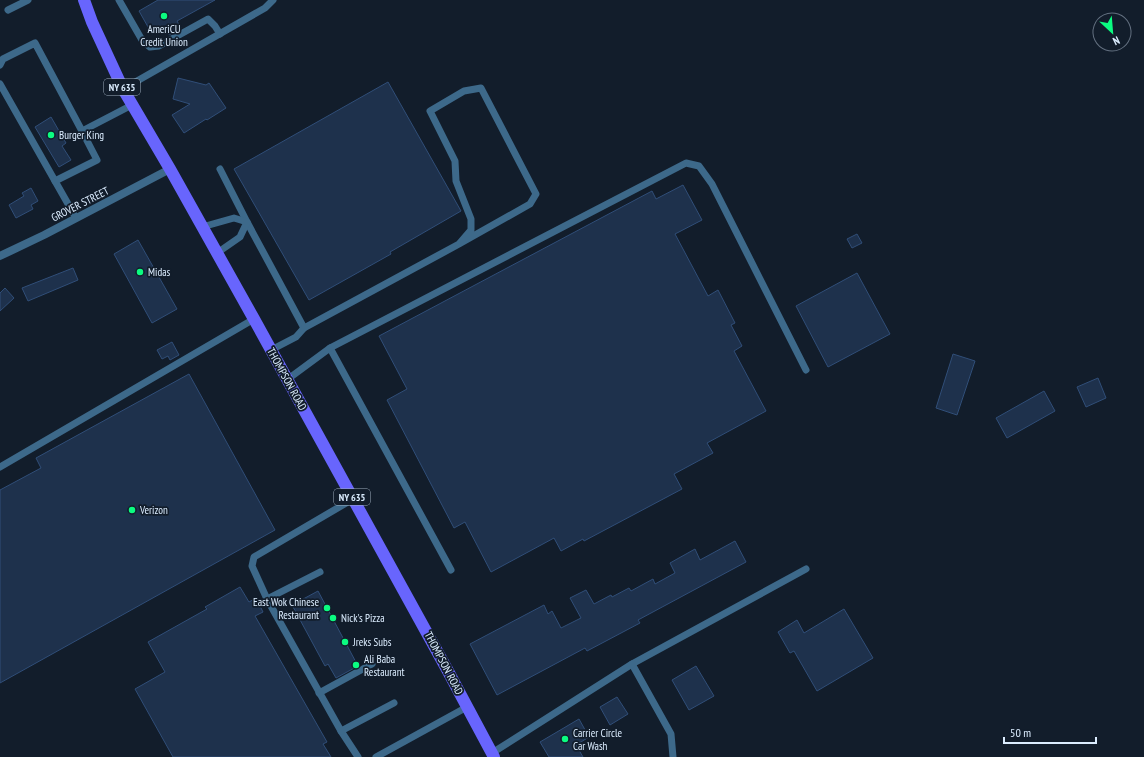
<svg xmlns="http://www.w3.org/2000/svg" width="1144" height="757" viewBox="0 0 1144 757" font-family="'PT Sans Narrow',sans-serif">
	<rect width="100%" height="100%" fill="#121d2b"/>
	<g fill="#1e314c" stroke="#304e78">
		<path d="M 158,0 L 215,0 L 177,21 L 181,28 L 169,35 L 165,27 L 152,34 L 139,11 Z"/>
		<path d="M 178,78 L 206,85 L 209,83 L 226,108 L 207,120 L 206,119 L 184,133 L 172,115 L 190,104 L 173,99 Z"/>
		<path d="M 388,82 L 461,211 L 390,252 L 391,254 L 309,300 L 234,169 Z"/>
		<path d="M 51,117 L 66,143 L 62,146 L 71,160 L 59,167 L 35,127 Z"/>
		<path d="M 683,185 L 702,220 L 675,234 L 708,296 L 718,290 L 735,323 L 731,325 L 742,346 L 734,351 L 766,411 L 707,443 L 713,453 L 674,474 L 682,489 L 584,541 L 583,539 L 561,551 L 554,538 L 491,572 L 465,522 L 454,528 L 387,400 L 407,389 L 379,336 L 652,191 L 656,199 Z"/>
		<path d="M 31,188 L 38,201 L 31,205 L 33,209 L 16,218 L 9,205 L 24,196 L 22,193 Z"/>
		<path d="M 857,234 L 862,243 L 852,248 L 847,239 Z"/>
		<path d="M 138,240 L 177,309 L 152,323 L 114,254 Z"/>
		<path d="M 73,268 L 78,280 L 28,301 L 22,288 Z"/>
		<path d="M 857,273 L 890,334 L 828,367 L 796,306 Z"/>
		<path d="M 5,288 L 14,298 L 0,311 L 0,293 Z"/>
		<path d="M 172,342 L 179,355 L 170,360 L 168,356 L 162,359 L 157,350 Z"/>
		<path d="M 953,354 L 975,361 L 957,415 L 936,408 Z"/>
		<path d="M 189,374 L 275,530 L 0,683 L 0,490 L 41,468 L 36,458 Z"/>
		<path d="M 1098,378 L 1106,398 L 1086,407 L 1077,387 Z"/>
		<path d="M 1044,391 L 1055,411 L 1007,438 L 996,418 Z"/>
		<path d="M 735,541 L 746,562 L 638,620 L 640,623 L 587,651 L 585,648 L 497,695 L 470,644 L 544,605 L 548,614 L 552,611 L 561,628 L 581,618 L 570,598 L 586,590 L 594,604 L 611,595 L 612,597 L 629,588 L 631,591 L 653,579 L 655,584 L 675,573 L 670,563 L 695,549 L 700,560 Z"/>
		<path d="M 240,587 L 249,602 L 256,598 L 263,612 L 255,616 L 327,742 L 323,744 L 331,757 L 173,757 L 135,689 L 165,672 L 148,642 L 207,609 L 205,607 Z"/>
		<path d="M 318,591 L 358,666 L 336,678 L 328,664 L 325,666 L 292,605 Z"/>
		<path d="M 844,609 L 873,658 L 817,691 L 794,651 L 790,653 L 778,632 L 797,620 L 804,633 Z"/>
		<path d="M 696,666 L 714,696 L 689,710 L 672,680 Z"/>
		<path d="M 617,697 L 628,714 L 610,725 L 600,707 Z"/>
		<path d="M 579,719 L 589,737 L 576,745 L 583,757 L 549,757 L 540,742 Z"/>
	</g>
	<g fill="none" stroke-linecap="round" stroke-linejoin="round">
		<g stroke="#3d698a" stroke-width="7">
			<path d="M 119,0 L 142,40 L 150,47 L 159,46 L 208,19 L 215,26 L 220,34"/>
			<path d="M 8,10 L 28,0"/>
			<path d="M 0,65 L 3,59 L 35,43 L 82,131"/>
			<path d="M 0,84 L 55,181"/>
			<path d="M 123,89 L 265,8 L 273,0"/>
			<path d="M 220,169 L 247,222 L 304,328"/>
			<path d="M 76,218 L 55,181 L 97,160 L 82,131 L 132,105"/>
			<path d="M 202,227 L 234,218 L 247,222 L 240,237 L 217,253"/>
			<path d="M 330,348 L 451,570"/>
			<path d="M 271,350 L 296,337 L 304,328 L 459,244 L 471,230 L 471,219 L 456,181 L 455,161 L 430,111 L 464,91 L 481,88 L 536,194 L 530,204 L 459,244"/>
			<path d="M 288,379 L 330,348 L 686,163 L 699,166 L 712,184 L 806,370"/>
			<path d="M 0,467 L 254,319"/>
			<path d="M 353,499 L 254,557 L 252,566 L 267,599 L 341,731 L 358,757"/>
			<path d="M 267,599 L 320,572"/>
			<path d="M 632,664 L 671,734 L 673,757"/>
			<path d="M 319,693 L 372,664"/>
			<path d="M 341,731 L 394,703"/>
			<path d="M 492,753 L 632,664 L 806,569"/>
			<path d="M 376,757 L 467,707"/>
		</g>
		<path stroke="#3d698a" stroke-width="8" d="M 0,256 L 44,235 L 170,169"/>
		<path stroke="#6865fd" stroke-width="12" d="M 84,0 L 92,22 L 123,89 L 170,169 L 254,319 L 449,673 L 494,757"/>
	</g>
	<g fill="#0bfc81" stroke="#121d2b" stroke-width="1.5">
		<circle cx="164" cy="16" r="4"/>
		<circle cx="51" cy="135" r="4"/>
		<circle cx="140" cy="272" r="4"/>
		<circle cx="132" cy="510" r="4"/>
		<circle cx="327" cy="608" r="4"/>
		<circle cx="333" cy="618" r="4"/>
		<circle cx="345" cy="642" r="4"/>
		<circle cx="356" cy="665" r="4"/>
		<circle cx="565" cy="739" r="4"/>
	</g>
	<g text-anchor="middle" stroke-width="3.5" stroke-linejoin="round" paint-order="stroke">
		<g fill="#121d2b" stroke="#9fafbf" stroke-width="1">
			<rect x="104" y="79" width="36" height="16" rx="3"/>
			<rect x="334" y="489" width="36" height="16" rx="3"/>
		</g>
		<g font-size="10" font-weight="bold" fill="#dcedff">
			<text x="122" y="91">NY 635</text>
			<text x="352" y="501">NY 635</text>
		</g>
		<g font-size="11" fill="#dcedff" stroke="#121d2b" text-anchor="start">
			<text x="164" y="33" text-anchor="middle">AmeriCU<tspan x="164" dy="13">Credit Union</tspan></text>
			<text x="59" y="139">Burger King</text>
			<text x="148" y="276">Midas</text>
			<text x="140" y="514">Verizon</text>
			<text x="319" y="606" text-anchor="end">East Wok Chinese<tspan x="319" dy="13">Restaurant</tspan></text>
			<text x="341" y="622">Nick's Pizza</text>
			<text x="353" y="646">Jreks Subs</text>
			<text x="364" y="663">Ali Baba<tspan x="364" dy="13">Restaurant</tspan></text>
			<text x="573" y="737">Carrier Circle<tspan x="573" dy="13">Car Wash</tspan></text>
		</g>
		<g font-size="11" fill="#dcedff" stroke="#121d2b">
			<text transform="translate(80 204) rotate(-27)" y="4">GROVER STREET</text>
			<text transform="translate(287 379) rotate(61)" y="4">THOMPSON ROAD</text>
			<text transform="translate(444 663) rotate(62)" y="4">THOMPSON ROAD</text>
		</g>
	</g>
	<g transform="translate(1112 32) rotate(154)"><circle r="19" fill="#121d2b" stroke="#637080"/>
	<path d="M0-3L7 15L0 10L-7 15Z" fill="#0bfc81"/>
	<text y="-6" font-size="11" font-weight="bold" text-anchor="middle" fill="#dcedff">N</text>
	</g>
	<path d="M1004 737v6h92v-6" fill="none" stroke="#dcedff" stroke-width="2"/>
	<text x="1010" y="737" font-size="12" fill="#dcedff" stroke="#121d2b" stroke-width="3" paint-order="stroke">50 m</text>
</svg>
